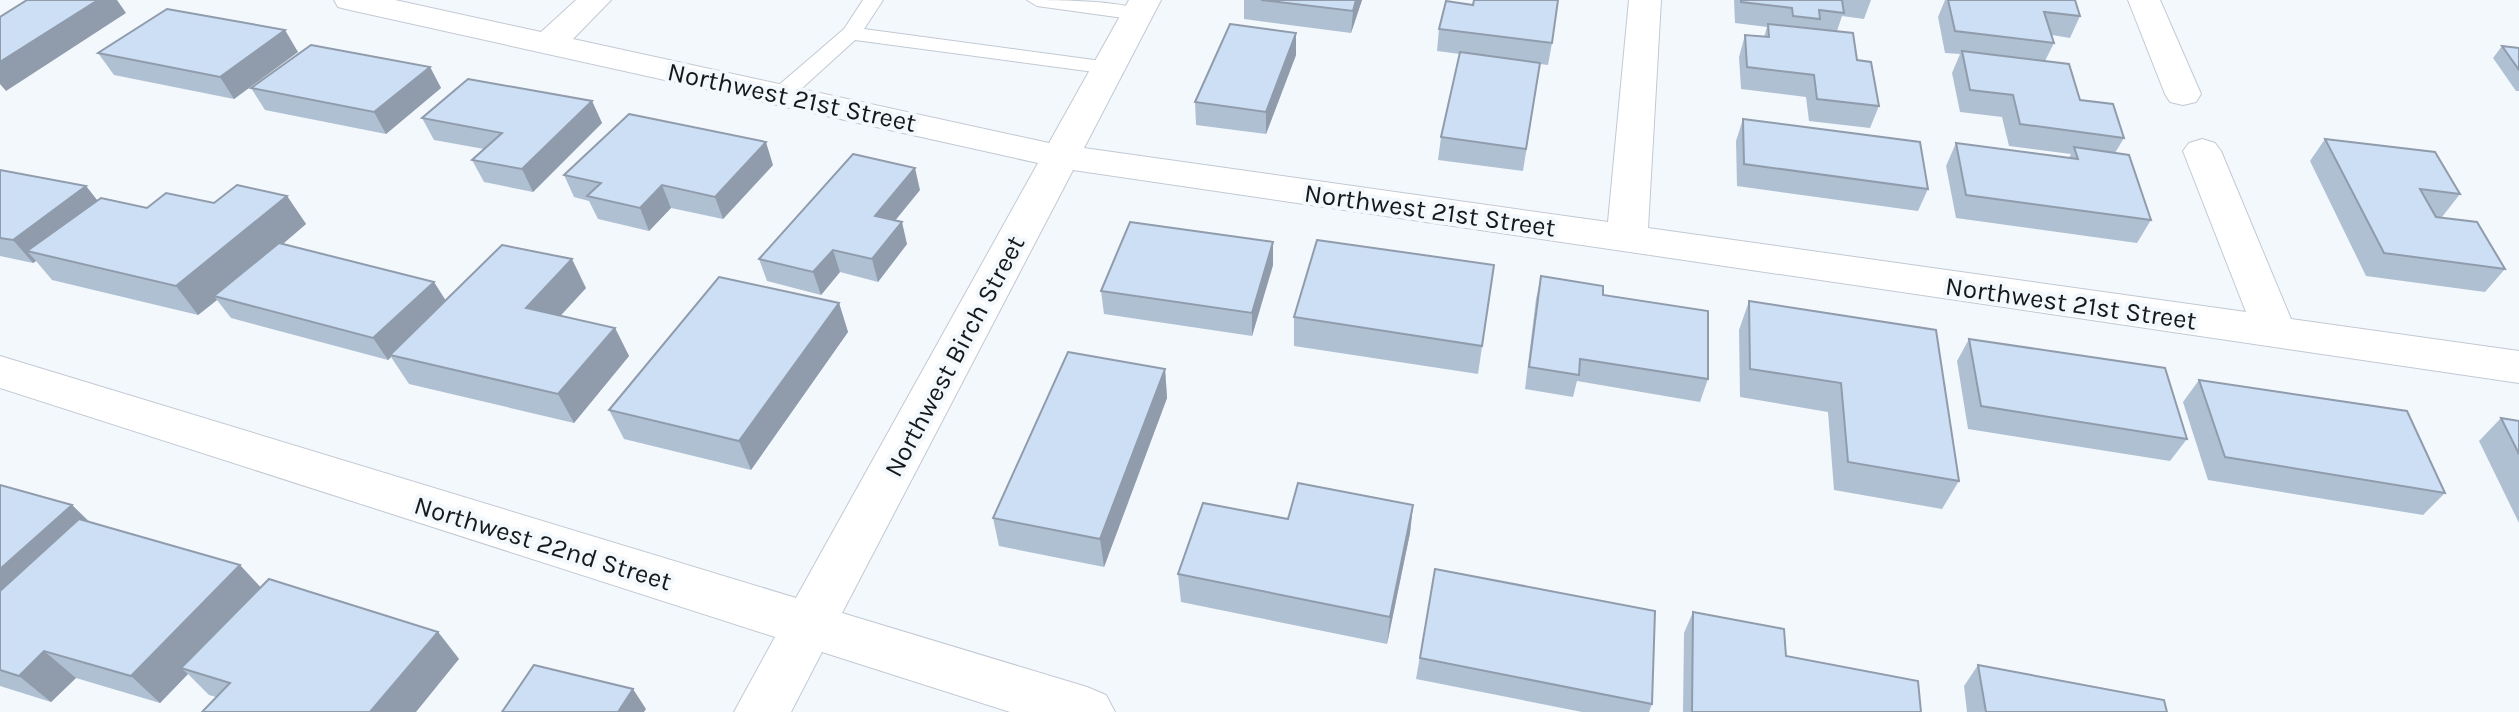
<svg xmlns="http://www.w3.org/2000/svg" width="2519" height="712" viewBox="0 0 2519 712" font-family="Karla,sans-serif">
	<rect width="100%" height="100%" fill="#f3f8fd"/>
	<g fill="none" stroke-linecap="round" stroke-linejoin="round">
		<g stroke="#c2c9d3" stroke-width="2">
			<g id="service">
				<path d="M 863,0 L 883,0 L 864,29 L 1109,62 L 1119,68 L 1109,74 L 855,40 L 789,100 L 773,100 L 770,95 L 773,90 L 844,29 Z"/>
				<path d="M 1027,0 C 1051,0 1134,0 1148,14 L 1138,20 L 1037,6 Z"/>
			</g>
		</g>
		<g stroke="#c2c9d3" stroke-width="2">
			<g id="minor">
				<path d="M 334,0 L 395,0 L 541,32 L 576,0 L 611,0 L 573,39 L 1049,143 L 1129,0 L 1161,0 L 1084,148 L 1608,222 L 1629,0 L 1661,0 L 1648,228 L 2246,312 L 2183,151 L 2189,143 L 2202,139 L 2215,143 L 2221,151 L 2291,319 L 2519,351 L 2519,383 L 1073,170 L 842,613 L 1087,687 L 1106,695 L 1115,712 L 1010,712 L 822,652 L 791,712 L 734,712 L 775,637 L 0,388 L 0,356 L 796,598 L 1038,163 L 350,10 L 338,7 Z"/>
				<path d="M 2128,0 L 2160,0 L 2201,94 L 2196,102 L 2183,105 L 2170,102 L 2165,94 Z"/>
			</g>
		</g>
		<use href="#service" fill="#fff" fill-rule="evenodd"/>
		<use href="#minor" fill="#fff" fill-rule="evenodd"/>
	</g>
	<g fill="#b0c0d3">
		<path d="M 1244,0 L 1362,0 L 1351,33 L 1244,19 Z"/>
		<path d="M 1734,0 L 1871,0 L 1864,19 L 1842,16 L 1837,31 L 1857,60 L 1879,106 L 1870,128 L 1809,121 L 1806,97 L 1741,89 L 1739,57 L 1745,35 L 1764,37 L 1767,27 L 1735,23 Z"/>
		<path d="M 1945,0 L 2075,0 L 2080,16 L 2070,38 L 2052,35 L 2054,43 L 2045,61 L 2080,100 L 2124,138 L 2115,153 L 2151,220 L 2137,243 L 1956,218 L 1946,166 L 1956,143 L 2069,158 L 2071,154 L 2009,146 L 2002,117 L 1960,112 L 1952,73 L 1960,54 L 1945,53 L 1938,17 Z"/>
		<path d="M 1439,29 L 1552,43 L 1548,65 L 1540,64 L 1523,171 L 1438,160 L 1441,137 L 1460,54 L 1437,51 Z"/>
		<path d="M 1296,33 L 1296,55 L 1266,134 L 1196,125 L 1195,102 Z"/>
		<path d="M 2502,46 L 2519,48 L 2519,91 L 2516,91 L 2493,58 Z"/>
		<path d="M 298,52 L 234,99 L 114,75 L 98,53 Z"/>
		<path d="M 430,67 L 441,88 L 386,134 L 265,110 L 251,88 Z"/>
		<path d="M 592,101 L 602,123 L 533,192 L 484,182 L 472,160 L 484,149 L 434,140 L 422,118 Z"/>
		<path d="M 1743,119 L 1928,189 L 1918,211 L 1737,186 L 1736,141 Z"/>
		<path d="M 2325,139 L 2460,194 L 2442,217 L 2505,269 L 2485,292 L 2366,276 L 2310,161 Z"/>
		<path d="M 773,165 L 723,219 L 671,208 L 649,231 L 598,219 L 589,201 L 574,197 L 564,175 Z"/>
		<path d="M 0,170 L 86,186 L 97,200 L 147,208 L 214,203 L 287,196 L 306,224 L 283,244 L 446,301 L 586,288 L 560,316 L 615,328 L 629,356 L 574,423 L 409,384 L 391,357 L 388,360 L 231,318 L 217,300 L 198,315 L 52,280 L 36,261 L 33,263 L 0,256 Z"/>
		<path d="M 920,190 L 895,220 L 907,244 L 878,282 L 840,272 L 821,295 L 767,281 L 759,259 Z"/>
		<path d="M 1273,242 L 1273,265 L 1252,336 L 1104,314 L 1101,291 Z"/>
		<path d="M 1494,265 L 1478,374 L 1294,346 L 1294,317 Z"/>
		<path d="M 1541,276 L 1603,295 L 1708,379 L 1700,402 L 1577,381 L 1573,397 L 1525,389 L 1536,299 Z"/>
		<path d="M 1749,301 L 1959,481 L 1942,509 L 1834,490 L 1828,412 L 1740,397 L 1739,330 Z"/>
		<path d="M 839,303 L 848,332 L 751,470 L 624,439 L 609,410 Z"/>
		<path d="M 1969,339 L 2187,439 L 2170,461 L 1968,429 L 1957,361 Z"/>
		<path d="M 1165,369 L 1167,398 L 1104,567 L 999,546 L 993,518 Z"/>
		<path d="M 2199,380 L 2445,493 L 2423,515 L 2208,480 L 2183,402 Z"/>
		<path d="M 2501,418 L 2519,421 L 2519,523 L 2479,441 Z"/>
		<path d="M 0,485 L 72,505 L 90,522 L 260,587 L 438,632 L 459,659 L 216,697 L 209,695 L 188,674 L 160,703 L 76,678 L 51,702 L 0,686 Z"/>
		<path d="M 1413,505 L 1410,533 L 1387,644 L 1181,602 L 1178,574 L 1288,519 Z"/>
		<path d="M 1435,569 L 1652,704 L 1649,712 L 1582,712 L 1416,679 Z"/>
		<path d="M 1693,612 L 1786,656 L 1921,712 L 1683,712 L 1684,633 Z"/>
		<path d="M 1978,665 L 2167,712 L 1967,712 L 1964,686 Z"/>
	</g>
	<g fill="#909cac">
		<path d="M 98,0 L 117,0 L 126,13 L 6,91 L 0,84 L 0,62 Z"/>
		<path d="M 1356,0 L 1362,0 L 1351,33 L 1353,11 Z"/>
		<path d="M 285,30 L 298,52 L 234,99 L 220,77 Z"/>
		<path d="M 1296,33 L 1296,55 L 1266,134 L 1266,112 Z"/>
		<path d="M 430,67 L 441,88 L 386,134 L 374,112 Z"/>
		<path d="M 592,101 L 602,123 L 533,192 L 522,169 Z"/>
		<path d="M 766,142 L 773,165 L 723,219 L 715,197 Z"/>
		<path d="M 915,168 L 920,190 L 881,238 L 875,216 Z"/>
		<path d="M 662,185 L 671,208 L 649,231 L 640,208 Z"/>
		<path d="M 86,186 L 104,209 L 27,251 L 36,261 L 33,263 L 13,240 Z"/>
		<path d="M 287,196 L 306,224 L 220,297 L 214,296 L 217,300 L 198,315 L 176,286 Z"/>
		<path d="M 902,222 L 907,244 L 878,282 L 872,259 Z"/>
		<path d="M 1273,242 L 1273,265 L 1252,336 L 1252,313 Z"/>
		<path d="M 833,250 L 840,272 L 821,295 L 813,272 Z"/>
		<path d="M 572,259 L 586,288 L 541,337 L 526,308 Z"/>
		<path d="M 434,282 L 448,304 L 390,355 L 391,357 L 388,360 L 373,338 Z"/>
		<path d="M 839,303 L 848,332 L 751,470 L 739,441 Z"/>
		<path d="M 615,328 L 629,356 L 574,423 L 558,394 Z"/>
		<path d="M 1165,369 L 1167,398 L 1104,567 L 1100,539 Z"/>
		<path d="M 72,505 L 94,527 L 0,598 L 0,569 Z"/>
		<path d="M 1413,505 L 1410,533 L 1387,644 L 1390,617 Z"/>
		<path d="M 240,565 L 265,592 L 181,668 L 188,674 L 160,703 L 131,676 Z"/>
		<path d="M 438,632 L 459,659 L 416,712 L 370,712 Z"/>
		<path d="M 44,651 L 76,678 L 51,702 L 19,676 Z"/>
		<path d="M 633,689 L 646,709 L 644,712 L 618,712 Z"/>
	</g>
	<g fill="#cddff5" stroke="#909cac" stroke-width="2">
		<path d="M 27,0 L 98,0 L 0,62 L 0,17 Z"/>
		<path d="M 1261,0 L 1356,0 L 1353,11 Z"/>
		<path d="M 1474,0 L 1558,0 L 1552,43 L 1439,29 L 1446,1 L 1473,5 Z"/>
		<path d="M 1741,0 L 1842,0 L 1844,13 L 1819,10 L 1820,19 L 1793,16 L 1792,8 L 1741,2 Z"/>
		<path d="M 1948,0 L 2075,0 L 2080,16 L 2044,12 L 2054,43 L 1955,31 Z"/>
		<path d="M 167,9 L 285,30 L 220,77 L 98,53 Z"/>
		<path d="M 1230,24 L 1296,33 L 1266,112 L 1195,102 Z"/>
		<path d="M 1768,24 L 1853,33 L 1857,60 L 1871,62 L 1879,106 L 1817,99 L 1814,75 L 1747,67 L 1745,35 L 1769,37 Z"/>
		<path d="M 311,45 L 430,67 L 374,112 L 251,88 Z"/>
		<path d="M 2502,46 L 2519,48 L 2519,70 Z"/>
		<path d="M 1962,51 L 2069,64 L 2080,100 L 2113,104 L 2124,138 L 2020,124 L 2013,95 L 1970,90 Z"/>
		<path d="M 1460,52 L 1540,63 L 1526,149 L 1441,137 Z"/>
		<path d="M 468,79 L 592,101 L 522,169 L 472,160 L 502,133 L 422,118 Z"/>
		<path d="M 629,114 L 766,142 L 715,197 L 662,185 L 640,208 L 587,196 L 601,183 L 564,175 Z"/>
		<path d="M 1743,119 L 1920,142 L 1928,189 L 1744,164 Z"/>
		<path d="M 2325,139 L 2435,152 L 2460,194 L 2420,189 L 2436,217 L 2477,222 L 2505,269 L 2384,253 Z"/>
		<path d="M 1956,143 L 2078,159 L 2074,147 L 2129,155 L 2151,220 L 1966,195 Z"/>
		<path d="M 853,154 L 915,168 L 875,216 L 902,222 L 872,259 L 833,250 L 813,272 L 759,259 Z"/>
		<path d="M 0,170 L 86,186 L 13,240 L 0,238 Z"/>
		<path d="M 237,185 L 287,196 L 176,286 L 27,251 L 101,198 L 147,208 L 166,193 L 214,203 Z"/>
		<path d="M 1130,222 L 1273,242 L 1252,313 L 1101,291 Z"/>
		<path d="M 1317,240 L 1494,265 L 1482,346 L 1294,317 Z"/>
		<path d="M 279,243 L 434,282 L 373,338 L 214,296 Z"/>
		<path d="M 502,245 L 572,259 L 526,308 L 615,328 L 558,394 L 390,355 Z"/>
		<path d="M 1541,276 L 1603,286 L 1603,295 L 1708,311 L 1708,379 L 1580,359 L 1579,375 L 1529,367 Z"/>
		<path d="M 719,277 L 839,303 L 739,441 L 609,410 Z"/>
		<path d="M 1749,301 L 1936,330 L 1959,481 L 1848,462 L 1841,383 L 1750,369 Z"/>
		<path d="M 1969,339 L 2165,368 L 2187,439 L 1981,406 Z"/>
		<path d="M 1068,352 L 1165,369 L 1100,539 L 993,518 Z"/>
		<path d="M 2199,380 L 2407,411 L 2445,493 L 2225,457 Z"/>
		<path d="M 2501,418 L 2519,421 L 2519,454 Z"/>
		<path d="M 1298,483 L 1413,505 L 1390,617 L 1178,574 L 1203,503 L 1288,519 Z"/>
		<path d="M 0,485 L 72,505 L 0,569 Z"/>
		<path d="M 79,519 L 240,565 L 131,676 L 44,651 L 19,676 L 0,670 L 0,591 Z"/>
		<path d="M 1435,569 L 1655,611 L 1652,704 L 1420,658 Z"/>
		<path d="M 269,579 L 438,632 L 370,712 L 202,712 L 230,683 L 181,668 Z"/>
		<path d="M 1693,612 L 1784,629 L 1786,656 L 1918,681 L 1921,712 L 1692,712 Z"/>
		<path d="M 534,665 L 633,689 L 618,712 L 502,712 Z"/>
		<path d="M 1978,665 L 2164,700 L 2167,712 L 1986,712 Z"/>
	</g>
	<g text-anchor="middle" stroke-width="8" stroke-linejoin="round" paint-order="stroke">
		<g font-size="26" fill="#16191c" stroke="#f3f8fd">
			<text transform="translate(792 97) rotate(12)" y="9">Northwest 21st Street</text>
			<text transform="translate(1430 210) rotate(8)" y="9">Northwest 21st Street</text>
			<text transform="translate(2071 303) rotate(8)" y="9">Northwest 21st Street</text>
			<text transform="translate(954 356) rotate(-62)" y="9">Northwest Birch Street</text>
			<text transform="translate(543 543) rotate(17)" y="9">Northwest 22nd Street</text>
		</g>
	</g>
</svg>
